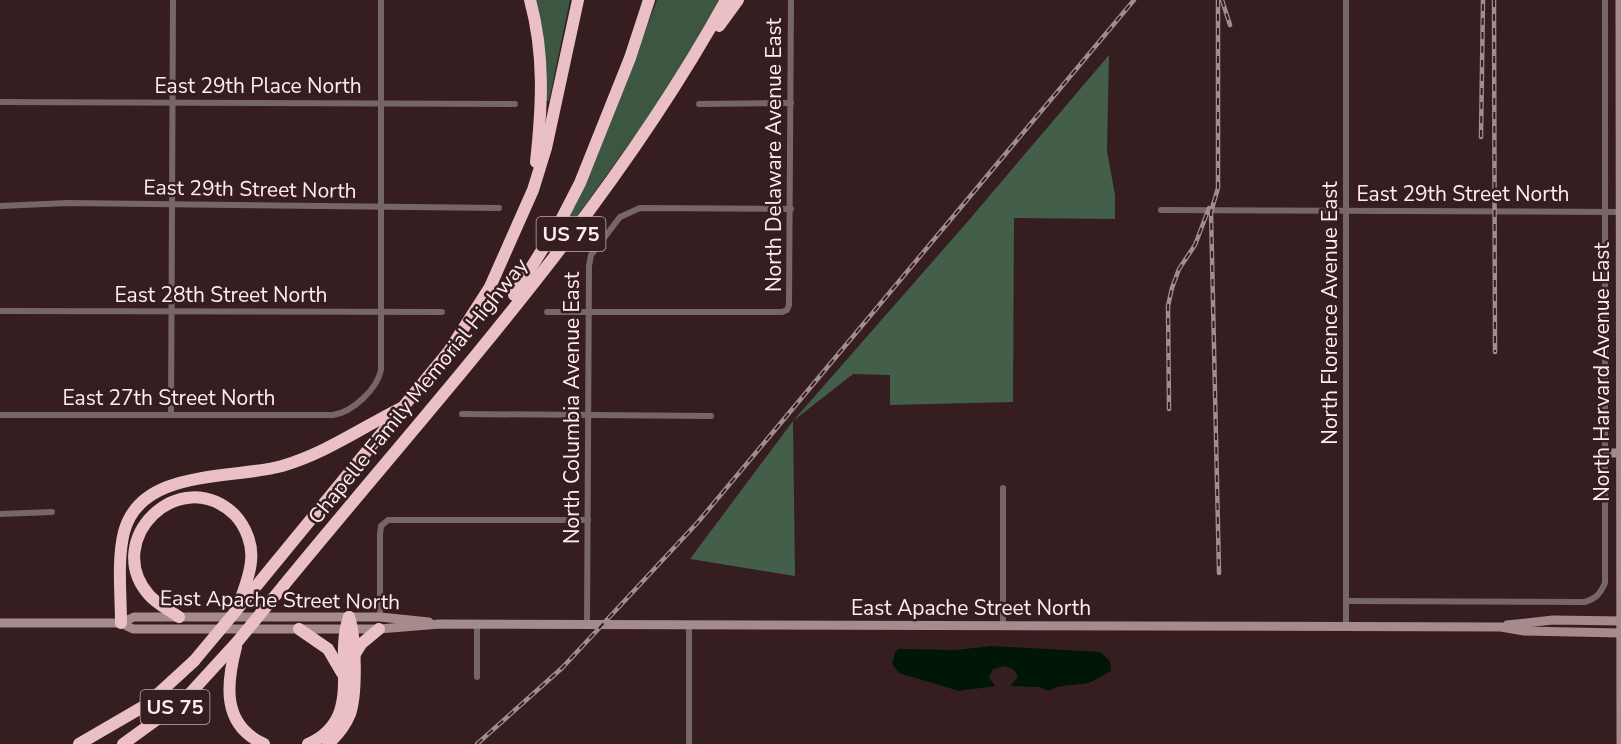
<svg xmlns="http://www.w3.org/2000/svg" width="1621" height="744" viewBox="0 0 1621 744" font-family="'Nunito Sans',sans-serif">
	<rect width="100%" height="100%" fill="#361d20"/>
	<g fill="#3c5641">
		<path d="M 534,0 L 570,0 L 549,101 L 546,101 Z"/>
		<path d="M 657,0 L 720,0 L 667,91 L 573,222 L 568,216 L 594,164 Z"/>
	</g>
	<path fill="#435f49" d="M 1109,55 L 1107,151 L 1115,195 L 1115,219 L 1014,218 L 1013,402 L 890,405 L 890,375 L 853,374 L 793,421 L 795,576 L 690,559 L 793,421 L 969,220 Z"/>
	<path fill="#001705" d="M 992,646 L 1100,652 L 1110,661 L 1111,671 L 1089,683 L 1056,687 L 1049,691 L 1039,687 L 1010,686 L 1018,677 L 1014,670 L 1005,666 L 993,669 L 989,677 L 995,686 L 959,691 L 899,673 L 892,664 L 895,652 L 899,649 L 955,650 Z"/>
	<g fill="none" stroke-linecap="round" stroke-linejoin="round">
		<g stroke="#776668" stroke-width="6">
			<path d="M 0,102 L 515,104"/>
			<path d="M 699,104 L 791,103"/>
			<path d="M 0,206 L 68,203 L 499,208"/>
			<path d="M 1161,210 L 1620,212"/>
			<path d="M 0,311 L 442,312"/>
			<path d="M 547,312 L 782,312 L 787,310 L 789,305 L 791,0"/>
			<path d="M 462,414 L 711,416"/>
			<path d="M 0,415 L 333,415 C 353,412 377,389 381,370 L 381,0"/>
			<path d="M 171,415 L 173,0"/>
			<path d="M 0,514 L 52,512"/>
			<path d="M 1346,601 L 1584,602 C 1596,599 1600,594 1605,583 L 1605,0"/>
			<path d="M 380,617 L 380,535 L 381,526 L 388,520 L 588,520"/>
			<path d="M 587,624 L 589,266 L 591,255 L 620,217 L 640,208 L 791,209"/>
			<path d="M 689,625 L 689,744"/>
			<path d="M 1003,626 L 1003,488"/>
			<path d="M 1346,626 L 1346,0"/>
			<path d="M 477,677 L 477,624"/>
		</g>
		<g stroke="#a68b8d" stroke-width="9">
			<path d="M 1620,0 L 1621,744"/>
			<path d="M 1604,453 L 1621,453"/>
			<path d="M 0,623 L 121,623 L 133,629 L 379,629 L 440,624 L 1501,627 L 1524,631 L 1621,633"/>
			<path d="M 121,623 L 134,617 L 380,617 L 429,622"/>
			<path d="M 1507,625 L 1553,620 L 1621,621"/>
		</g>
		<g stroke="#ebc0c4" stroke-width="12">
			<path d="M 530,0 C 545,55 542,106 536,162"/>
			<path d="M 719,26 L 738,0"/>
			<path d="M 514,295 L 562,218 L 580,183 L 630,58 L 649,0"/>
			<path d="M 284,585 C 438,397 609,213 726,0"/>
			<path d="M 235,612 L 449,351 L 490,287 L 533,190 L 546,148 L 578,0"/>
			<path d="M 179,617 C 169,610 157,604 149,595 C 101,540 180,462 235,515 C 246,527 253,545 251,561 C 250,576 243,592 238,606"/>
			<path d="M 121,623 C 121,594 117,560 124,532 C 141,468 231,480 282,466 C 326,453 361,428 401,408"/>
			<path d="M 299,629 L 328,649 L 342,673"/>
			<path d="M 236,647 C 226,685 222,725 264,744"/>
			<path d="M 353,657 L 361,644 L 379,629"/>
			<path d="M 79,744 L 146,705 L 194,661"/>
			<path d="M 123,744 L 185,699 L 238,641"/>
			<path d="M 308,744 C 365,719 333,661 349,617"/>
			<path d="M 328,744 C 337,736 345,726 350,714 C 357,693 356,638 349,617"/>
		</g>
		<g stroke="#a28d8e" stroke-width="4.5">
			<g id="rail">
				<path d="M 1218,0 L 1218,188 L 1211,212 L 1219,573"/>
				<path d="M 1222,0 L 1230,25"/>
				<path d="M 1494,0 L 1495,352"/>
				<path d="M 1481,137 L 1483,0"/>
				<path d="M 1169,409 L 1168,306 L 1172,288 L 1179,269 L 1195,245 L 1209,208"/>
				<path d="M 477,744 L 562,668 L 698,522 L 1134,0"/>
			</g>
		</g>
		<use href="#rail" stroke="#361d20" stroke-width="2" stroke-dasharray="7" stroke-linecap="butt"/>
		<g stroke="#ebc0c4" stroke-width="12">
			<path d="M 238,641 L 284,585"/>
			<path d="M 194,661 L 235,612"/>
		</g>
	</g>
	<g text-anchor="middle" stroke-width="5" stroke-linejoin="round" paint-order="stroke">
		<g fill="#361d20" stroke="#c3afb0" stroke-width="1.5">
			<rect x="536.5" y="217" width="69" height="34" rx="4.5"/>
			<rect x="140.5" y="690" width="69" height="34" rx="4.5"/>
		</g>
		<g font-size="20" font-weight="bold" fill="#ffedee">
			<text x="571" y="241">US 75</text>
			<text x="175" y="714">US 75</text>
		</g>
		<g font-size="21" fill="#ffedee" stroke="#361d20">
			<text x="258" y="93">East 29th Place North</text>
			<text transform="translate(774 155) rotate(-90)" y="7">North Delaware Avenue East</text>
			<text transform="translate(250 189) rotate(1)" y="7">East 29th Street North</text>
			<text x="1463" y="201">East 29th Street North</text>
			<text x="221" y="302">East 28th Street North</text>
			<text transform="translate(1330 313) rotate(-90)" y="7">North Florence Avenue East</text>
			<text transform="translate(1602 372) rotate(-90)" y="7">North Harvard Avenue East</text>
			<text transform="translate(418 391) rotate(-51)" y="7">Chapelle Family Memorial Highway</text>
			<text x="169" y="405">East 27th Street North</text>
			<text transform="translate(572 408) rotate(-90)" y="7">North Columbia Avenue East</text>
			<text transform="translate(280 600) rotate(1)" y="7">East Apache Street North</text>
			<text x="971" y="615">East Apache Street North</text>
		</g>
	</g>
</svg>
